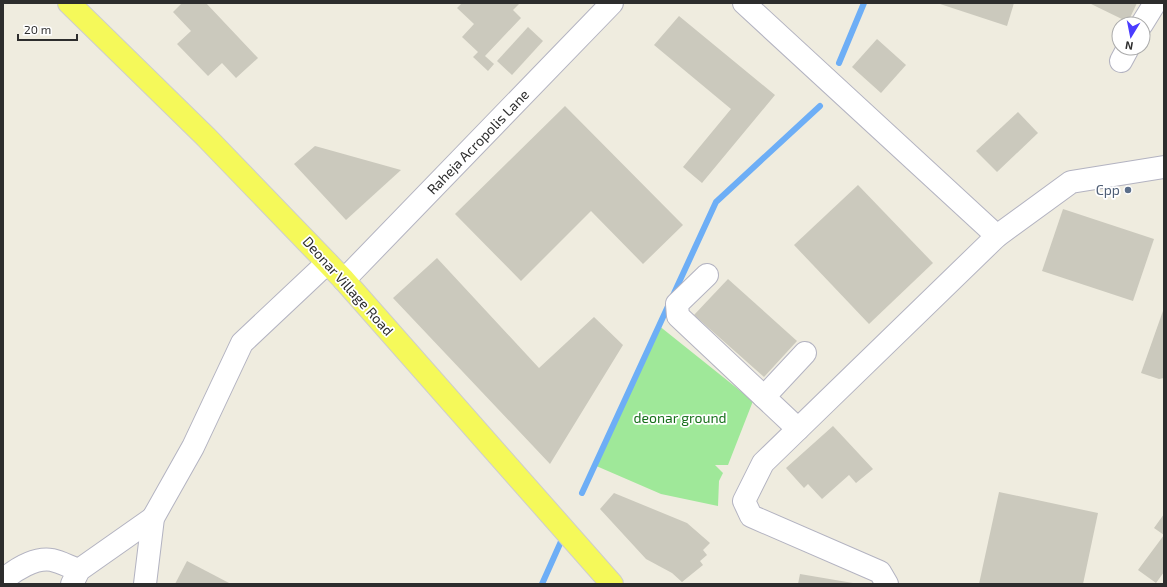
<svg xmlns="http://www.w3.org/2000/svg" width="1167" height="587" viewBox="0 0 1167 587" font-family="'Exo 2',sans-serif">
	<rect width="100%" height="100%" fill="#efecdf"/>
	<path fill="#9fe899" d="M 658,325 L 753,401 L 728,465 L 715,465 L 723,473 L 719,481 L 718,506 L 661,494 L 594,465 Z"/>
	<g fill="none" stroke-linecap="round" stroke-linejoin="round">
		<g stroke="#6daef6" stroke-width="6">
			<path d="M 839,63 L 864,3"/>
			<path d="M 582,493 L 716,202 L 820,106"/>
			<path d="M 542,584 L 563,537"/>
		</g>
	</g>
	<g fill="#cbc9bd">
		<path d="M 182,3 L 206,3 L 258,58 L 236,78 L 222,63 L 208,76 L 177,44 L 191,31 L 173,12 Z"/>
		<path d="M 462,3 L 520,3 L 513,10 L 521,18 L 485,56 L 494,64 L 488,71 L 473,57 L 478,52 L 462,37 L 474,24 L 457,8 Z"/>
		<path d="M 937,3 L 1014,3 L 1007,26 Z"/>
		<path d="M 1089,3 L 1137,3 L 1128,22 Z"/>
		<path d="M 679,16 L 775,95 L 702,183 L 683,167 L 731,109 L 654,45 Z"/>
		<path d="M 528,27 L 543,41 L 512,75 L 497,61 Z"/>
		<path d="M 877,39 L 906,65 L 881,93 L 852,67 Z"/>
		<path d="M 565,106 L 683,225 L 643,264 L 591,211 L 521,281 L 455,214 Z"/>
		<path d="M 1018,112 L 1038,133 L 997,172 L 976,151 Z"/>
		<path d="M 315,146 L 401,170 L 346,220 L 294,164 Z"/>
		<path d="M 858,185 L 933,263 L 869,324 L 794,245 Z"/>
		<path d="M 1063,209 L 1154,239 L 1133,301 L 1042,271 Z"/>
		<path d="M 437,258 L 539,368 L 594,317 L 623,345 L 550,464 L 393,298 Z"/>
		<path d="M 728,279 L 797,341 L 764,377 L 694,315 Z"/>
		<path d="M 1164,308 L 1164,378 L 1159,379 L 1141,373 Z"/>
		<path d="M 833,426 L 873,469 L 856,483 L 849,475 L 822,499 L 808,484 L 804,488 L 786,468 Z"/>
		<path d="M 999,492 L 1098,513 L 1083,584 L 979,584 Z"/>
		<path d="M 614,493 L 687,523 L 710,543 L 703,550 L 707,555 L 700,561 L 703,565 L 682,582 L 672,573 L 646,559 L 600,509 Z"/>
		<path d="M 1164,514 L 1164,572 L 1156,583 L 1138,570 L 1164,535 L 1154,528 Z"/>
		<path d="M 187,561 L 231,584 L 175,584 Z"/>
		<path d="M 800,574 L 853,583 L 853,584 L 798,584 Z"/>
	</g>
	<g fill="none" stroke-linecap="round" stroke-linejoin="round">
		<g stroke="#b3b3c1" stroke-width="24">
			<g id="minor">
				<path d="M 744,3 L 997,236"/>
				<path d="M 1142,24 L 1155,3"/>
				<path d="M 1121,61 L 1128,48"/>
				<path d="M 707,275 L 677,304 L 678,316 L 798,429"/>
				<path d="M 344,280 L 612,3"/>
				<path d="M 764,397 L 805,353"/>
				<path d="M 3,580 C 15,570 35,557 52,560 C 61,562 70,567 79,570"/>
				<path d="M 72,584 L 79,570 L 153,518"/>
				<path d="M 145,584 L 153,518 L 193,447 L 242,343 L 327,263"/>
				<path d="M 887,584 L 880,572 L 751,516 L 744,501 L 763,463 L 997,236 L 1071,182 L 1164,167"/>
			</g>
		</g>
		<g stroke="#cdcdcd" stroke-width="24">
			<path id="major" d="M 69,3 L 206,137 L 344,280 L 612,584"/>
		</g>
		<use href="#minor" stroke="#fff" stroke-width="22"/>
		<use href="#major" stroke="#f5f95a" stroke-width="22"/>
	</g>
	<circle fill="#5c6f8a" stroke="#fff" stroke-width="1.5" cx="1128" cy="190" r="4"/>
	<g text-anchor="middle" stroke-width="3.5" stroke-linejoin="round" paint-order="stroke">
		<g font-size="14" fill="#2d2d2d" stroke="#fff">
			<text transform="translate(478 142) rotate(-46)" y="5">Raheja Acropolis Lane</text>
			<text transform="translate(348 286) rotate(48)" y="5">Deonar Village Road</text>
		</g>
		<g font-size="14" fill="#4e5e75" stroke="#fff" text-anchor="end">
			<text x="1120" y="195">Cpp</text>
		</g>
		<g font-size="14" fill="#17701b" stroke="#fff">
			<text x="680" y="423">deonar ground</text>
		</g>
	</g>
	<rect width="1167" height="587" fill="none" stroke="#2d2d2d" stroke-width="8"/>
	<g transform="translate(1131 36) rotate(190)"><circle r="19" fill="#ffffff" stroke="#ababab"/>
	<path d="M0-3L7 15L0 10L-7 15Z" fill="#4a3cff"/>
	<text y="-6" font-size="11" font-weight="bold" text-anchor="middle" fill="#2d2d2d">N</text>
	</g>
	<path d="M18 34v6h59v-6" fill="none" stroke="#2d2d2d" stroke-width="2"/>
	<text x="24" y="34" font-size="12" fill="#2d2d2d" stroke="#ffffff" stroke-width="3" paint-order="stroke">20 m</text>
</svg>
